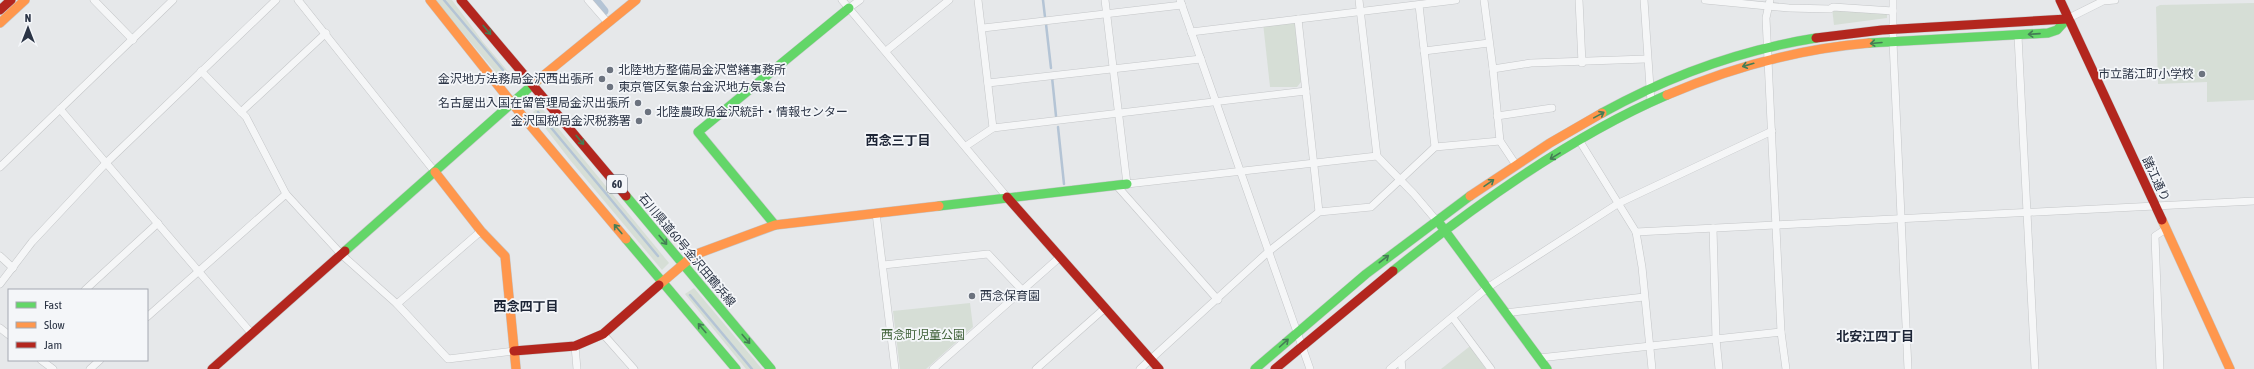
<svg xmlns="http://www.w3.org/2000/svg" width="2254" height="369" viewBox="0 0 2254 369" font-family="'Asap Condensed','Noto Sans JP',sans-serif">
	<rect width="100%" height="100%" fill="#e6e8ea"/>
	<g fill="#d6ded6">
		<path d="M 435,0 L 452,0 L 483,42 L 511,75 L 504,82 Z"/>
		<path d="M 2254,3 L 2254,100 L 2207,102 L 2207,82 L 2158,84 L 2156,7 L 2160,5 Z"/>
		<path d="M 1832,8 L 1887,9 L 1887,18 L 1834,25 Z"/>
		<path d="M 1292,20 L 1295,23 L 1301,82 L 1297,87 L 1270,87 L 1263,23 Z"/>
		<path d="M 540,106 L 669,263 L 662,270 L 570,160 L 533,112 Z"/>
		<path d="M 694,288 L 762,369 L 746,369 L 685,294 Z"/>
		<path d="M 970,303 L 973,327 L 926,369 L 900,369 L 893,311 Z"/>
		<path d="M 1470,347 L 1486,369 L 1441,369 L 1469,347 Z"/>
	</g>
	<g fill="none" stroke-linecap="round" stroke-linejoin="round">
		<g stroke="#b4c4d5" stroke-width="2.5">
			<path d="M 444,0 L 503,70"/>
			<path d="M 1043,0 L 1045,17"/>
			<path d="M 1046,24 L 1051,68"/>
			<path d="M 1052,77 L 1056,116"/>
			<path d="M 538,112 L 658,256"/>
			<path d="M 1058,127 L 1064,184"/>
			<path d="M 690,295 L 752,369"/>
		</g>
		<path stroke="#b4c4d5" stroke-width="9" d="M 595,0 L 604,11"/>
		<g stroke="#c4c6c8" stroke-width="8">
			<g id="street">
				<path d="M 94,0 L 133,40"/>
				<path d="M 298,0 L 435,172"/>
				<path d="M 588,0 L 608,23"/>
				<path d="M 842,0 L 1007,197"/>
				<path d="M 1105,0 L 1127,184 L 1377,156"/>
				<path d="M 1180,0 L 1310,369"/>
				<path d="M 1359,0 L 1377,156 L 1414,194 L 1436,220"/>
				<path d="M 1484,0 L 1493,69"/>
				<path d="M 1579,0 L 1582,63"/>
				<path d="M 1644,0 L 1651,102"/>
				<path d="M 1705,0 L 1789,8 L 1830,9 L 1833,7 L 1893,11"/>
				<path d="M 1770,0 L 1766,18 L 1768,60 L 1781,332 L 1786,369"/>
				<path d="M 1893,0 L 1893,42 L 1908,369"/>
				<path d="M 1419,5 L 1435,147"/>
				<path d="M 849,8 L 860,0"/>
				<path d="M 1298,19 L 1319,212"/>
				<path d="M 2067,19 L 2103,1 L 2115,0"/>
				<path d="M 983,28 L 1182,5"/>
				<path d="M 1191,32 L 1456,0"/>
				<path d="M 2018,36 L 2035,369"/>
				<path d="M 886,51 L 949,0"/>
				<path d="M 1424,51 L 1489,43"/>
				<path d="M 201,71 L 246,117 L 286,194"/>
				<path d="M 988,83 L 1201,59"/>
				<path d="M 60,109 L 252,334"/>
				<path d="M 241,112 L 326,33"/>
				<path d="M 1497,116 L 1552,108"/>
				<path d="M 993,128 L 1306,91"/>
				<path d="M 1579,140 L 1636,232 L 1642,267 L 1652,369"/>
				<path d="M 966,146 L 993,128 L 978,0"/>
				<path d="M 1516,165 L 1500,141 L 1493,69 L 1531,63 L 1646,59"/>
				<path d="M 0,167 L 173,0"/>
				<path d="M 1117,186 L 1218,300"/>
				<path d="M 876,213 L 895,369"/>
				<path d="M 1713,228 L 1716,339 L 1719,369"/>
				<path d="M 1636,232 L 2254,201"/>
				<path d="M 0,256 L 13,268"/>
				<path d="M 883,265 L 988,254 L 1022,290"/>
				<path d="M 0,284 L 32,242 L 106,163 L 276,0"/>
				<path d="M 85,290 L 158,223"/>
				<path d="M 397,304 L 481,231"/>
				<path d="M 1505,313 L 1644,297"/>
				<path d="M 147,317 L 286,194 L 342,255 L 397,304 L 448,359 L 514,351"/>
				<path d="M 1453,318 L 1491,369"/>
				<path d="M 0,328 L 9,335"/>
				<path d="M 603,334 L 634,369"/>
				<path d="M 575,346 L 577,369"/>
				<path d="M 1539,358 L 1781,332"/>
				<path d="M 41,360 L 53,369"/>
				<path d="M 1401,360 L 1402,369"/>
				<path d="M 90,369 L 100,360"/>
				<path d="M 933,369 L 1060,257"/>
				<path d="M 1036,369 L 1105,308"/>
				<path d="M 1140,369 L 1268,252 L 1319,212 L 1371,207 L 1435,147 L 1500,141"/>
				<path d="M 1390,369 L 1487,288 L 1619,203 L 1772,131"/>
				<path d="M 2160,369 L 2155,236 L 2166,229"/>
			</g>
		</g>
		<g stroke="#c4c6c8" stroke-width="10">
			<g id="fast">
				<path d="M 1869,43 L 2048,33 L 2057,30 L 2067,19"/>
				<path d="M 1602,113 C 1669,76 1740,50 1816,38"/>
				<path d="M 626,196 L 771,369"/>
				<path d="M 939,206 L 1127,184"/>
				<path d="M 1440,224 L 1547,369"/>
				<path d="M 775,225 L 698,132 L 849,8"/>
				<path d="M 626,239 L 736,369"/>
				<path d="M 345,251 L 538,80"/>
				<path d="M 1393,271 C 1474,206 1571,136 1667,95"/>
				<path d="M 1255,369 L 1366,274 L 1470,196"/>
			</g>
		</g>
		<g stroke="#c4c6c8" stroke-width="10">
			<g id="slow">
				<path d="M 430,0 L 520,113 L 626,239"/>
				<path d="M 0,23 L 25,0"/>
				<path d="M 538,80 L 636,0"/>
				<path d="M 1667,95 C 1732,67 1798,49 1869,43"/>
				<path d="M 435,172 L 481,231 L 505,256 L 516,369"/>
				<path d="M 1470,196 L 1550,143 L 1602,113"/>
				<path d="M 2162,220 L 2230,369"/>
				<path d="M 659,285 L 694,255 L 775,225 L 939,206"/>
			</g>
		</g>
		<g stroke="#c4c6c8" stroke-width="10">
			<g id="jam">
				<path d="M 461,0 L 626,196"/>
				<path d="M 2060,0 L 2162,220"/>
				<path d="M 0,10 L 11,0"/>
				<path d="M 1816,38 L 1882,30 L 2067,19"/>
				<path d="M 1007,197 L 1159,369"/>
				<path d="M 514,351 L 575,346 L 603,334 L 659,285"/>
				<path d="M 212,369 L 345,251"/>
				<path d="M 1275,369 L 1393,271"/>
			</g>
		</g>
		<use href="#street" stroke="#f5f6f7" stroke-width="7"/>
		<use href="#fast" stroke="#63d668" stroke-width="9"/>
		<use href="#slow" stroke="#ff974d" stroke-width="9"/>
		<use href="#jam" stroke="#b3261e" stroke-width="9"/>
	</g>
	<defs><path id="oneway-shaft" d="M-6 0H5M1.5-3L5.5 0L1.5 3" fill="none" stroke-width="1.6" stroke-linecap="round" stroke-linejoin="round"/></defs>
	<g stroke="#447d55">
		<use href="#oneway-shaft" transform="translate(487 30) rotate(50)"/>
		<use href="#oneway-shaft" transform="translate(2034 34) rotate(176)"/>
		<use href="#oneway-shaft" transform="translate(1876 43) rotate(175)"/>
		<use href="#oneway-shaft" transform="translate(1748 65) rotate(164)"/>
		<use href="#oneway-shaft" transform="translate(1599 115) rotate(-29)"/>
		<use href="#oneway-shaft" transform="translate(580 140) rotate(50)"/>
		<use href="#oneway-shaft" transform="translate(1555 156) rotate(148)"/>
		<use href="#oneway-shaft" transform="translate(1489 183) rotate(-35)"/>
		<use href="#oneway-shaft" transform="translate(618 229) rotate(-130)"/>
		<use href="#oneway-shaft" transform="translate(663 240) rotate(50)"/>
		<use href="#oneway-shaft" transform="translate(1384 259) rotate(-38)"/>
		<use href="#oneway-shaft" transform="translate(702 328) rotate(-130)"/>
		<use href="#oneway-shaft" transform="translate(746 339) rotate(50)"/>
		<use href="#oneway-shaft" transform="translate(1284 343) rotate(-42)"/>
	</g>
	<g fill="#6c737f" stroke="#f4f6f9" stroke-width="1.5">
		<circle cx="610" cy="70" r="4"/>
		<circle cx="2202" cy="74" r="4"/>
		<circle cx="602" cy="79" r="4"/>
		<circle cx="610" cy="87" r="4"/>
		<circle cx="638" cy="103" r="4"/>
		<circle cx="648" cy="112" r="4"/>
		<circle cx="639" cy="121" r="4"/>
		<circle cx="972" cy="296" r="4"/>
	</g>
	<g text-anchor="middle" stroke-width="3.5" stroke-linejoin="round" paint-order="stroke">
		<rect fill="#f4f6f9" stroke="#676e7b" stroke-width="1" x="607" y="175" width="20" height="18" rx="3"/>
		<g font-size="11" font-weight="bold" fill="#2b3445">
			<text x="617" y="188">60</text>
		</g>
		<g font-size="12" fill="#2b3445" stroke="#f4f6f9" text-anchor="start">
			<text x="618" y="74">北陸地方整備局金沢営繕事務所</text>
			<text x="2194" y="78" text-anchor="end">市立諸江町小学校</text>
			<text x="594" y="83" text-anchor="end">金沢地方法務局金沢西出張所</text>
			<text x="618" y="91">東京管区気象台金沢地方気象台</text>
			<text x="630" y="107" text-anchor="end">名古屋出入国在留管理局金沢出張所</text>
			<text x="656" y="116">北陸農政局金沢統計・情報センター</text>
			<text x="631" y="125" text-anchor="end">金沢国税局金沢税務署</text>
			<text x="980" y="300">西念保育園</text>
		</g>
		<g font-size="12" fill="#2b3445" stroke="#f4f6f9">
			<text transform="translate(2156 179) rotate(65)" y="4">諸江通り</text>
			<text transform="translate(687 250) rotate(50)" y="4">石川県道60号金沢田鶴浜線</text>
		</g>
		<g font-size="12" fill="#3f6138" stroke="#f4f6f9">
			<text x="923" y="339">西念町児童公園</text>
		</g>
		<g font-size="13" font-weight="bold" fill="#1d2536" stroke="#f4f6f9">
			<text x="898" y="145">西念三丁目</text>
			<text x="526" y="311">西念四丁目</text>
			<text x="1875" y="341">北安江四丁目</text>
		</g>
	</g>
	<rect x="8" y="289" width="140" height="72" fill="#f4f6f9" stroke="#a4a8b1"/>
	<rect x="16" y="302" width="20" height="6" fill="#63d668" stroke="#a4a8b1"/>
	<text x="44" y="309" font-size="12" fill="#2b3445">Fast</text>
	<rect x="16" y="322" width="20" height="6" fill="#ff974d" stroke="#a4a8b1"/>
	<text x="44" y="329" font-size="12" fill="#2b3445">Slow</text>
	<rect x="16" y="342" width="20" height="6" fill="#b3261e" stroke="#a4a8b1"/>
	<text x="44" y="349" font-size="12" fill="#2b3445">Jam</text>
	<g transform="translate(28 28)" stroke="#f4f6f9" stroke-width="3" paint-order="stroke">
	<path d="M0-3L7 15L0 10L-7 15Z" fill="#2b3445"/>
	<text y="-6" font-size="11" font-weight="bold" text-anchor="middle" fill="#2b3445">N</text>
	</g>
</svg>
